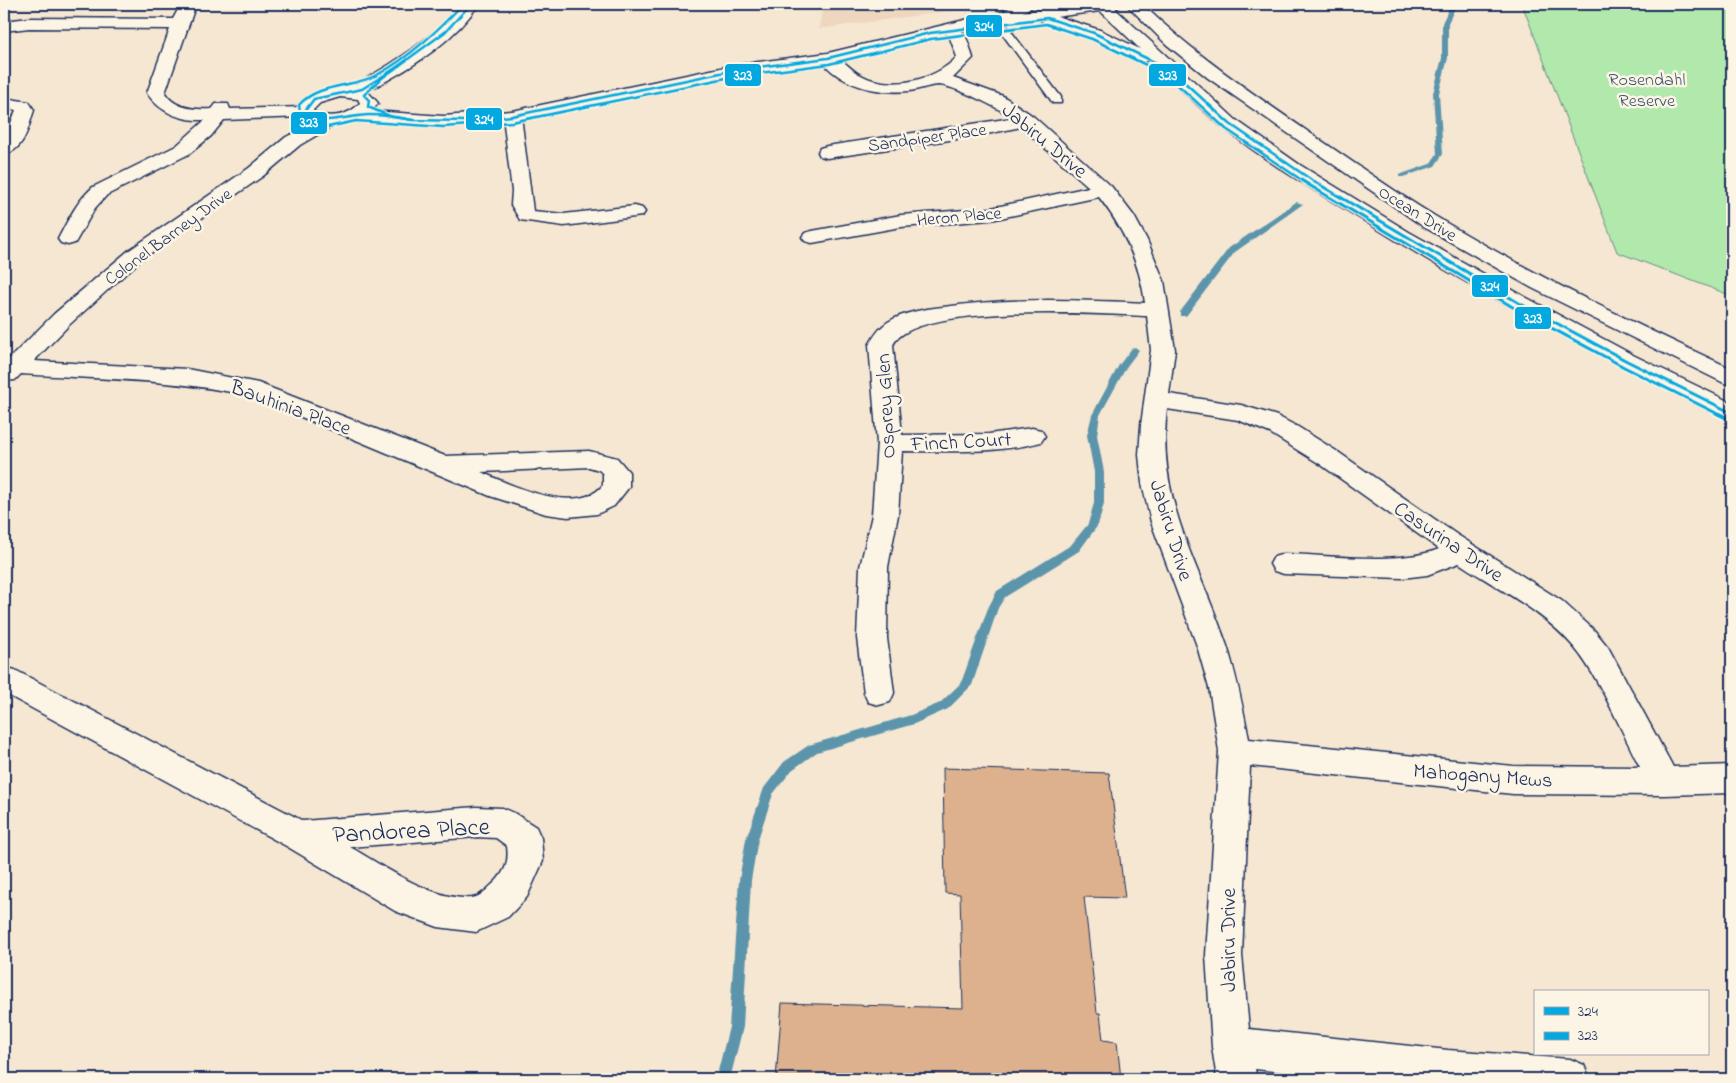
<svg xmlns="http://www.w3.org/2000/svg" width="1736" height="1083" viewBox="0 0 1736 1083" font-family="'Indie Flower',sans-serif">
	<rect width="100%" height="100%" fill="#f6e7d3"/>
	<filter id="ink" filterUnits="userSpaceOnUse"><feTurbulence type="fractalNoise" baseFrequency=".02" numOctaves="2"/><feDisplacementMap in="SourceGraphic" scale="10" xChannelSelector="R" yChannelSelector="G"/><feConvolveMatrix kernelMatrix="1 2 1 2 8 2 1 2 1" color-interpolation-filters="sRGB"/></filter>
	<g filter="url(#ink)">
		<path fill="#eed7be" d="M 823,4 L 953,4 L 956,10 L 819,29 Z"/>
		<path fill="#b1e8ab" stroke="#668c84" d="M 1522,4 L 1732,4 L 1732,296 L 1617,252 Z"/>
		<g fill="none" stroke-linecap="round" stroke-linejoin="round">
			<g fill="#5c95ab" fill-rule="evenodd">
				<path d="M 1451,4 L 1457,4 L 1448,23 L 1448,58 L 1439,93 L 1443,154 L 1435,166 L 1403,177 L 1399,177 L 1399,175 L 1430,164 L 1437,154 L 1433,93 L 1442,58 L 1442,23 Z"/>
				<path d="M 1296,202 L 1303,204 L 1235,252 L 1186,316 L 1180,316 L 1180,312 L 1229,248 Z"/>
				<path d="M 1135,347 L 1139,350 L 1127,366 L 1100,415 L 1097,435 L 1104,472 L 1104,503 L 1098,525 L 1079,551 L 1005,597 L 998,608 L 972,685 L 948,709 L 914,724 L 817,752 L 792,770 L 773,794 L 758,839 L 751,880 L 743,1027 L 730,1079 L 716,1079 L 729,1027 L 739,880 L 746,839 L 764,788 L 784,762 L 809,745 L 911,715 L 940,703 L 961,683 L 988,608 L 997,591 L 1071,545 L 1088,524 L 1094,503 L 1094,472 L 1087,435 L 1092,415 L 1119,365 L 1132,348 Z"/>
			</g>
		</g>
		<path fill="#ddb18d" stroke="#1b2f5e" d="M 943,768 L 1109,773 L 1125,898 L 1084,897 L 1097,1013 L 1100,1013 L 1103,1040 L 1117,1042 L 1121,1079 L 776,1079 L 782,1003 L 963,1008 L 960,894 L 945,893 Z"/>
		<g fill="none" stroke-linecap="round" stroke-linejoin="round">
			<g stroke="#1b2f5e" stroke-width="3">
				<path id="service" d="M 1000,21 L 1004,22 L 1061,97 L 1061,103 L 1053,103 L 995,24 Z"/>
			</g>
			<g stroke="#1b2f5e" stroke-width="3">
				<g id="minor">
					<path d="M 181,4 L 196,4 L 165,93 C 175,109 196,110 212,109 L 216,104 L 228,104 L 230,109 L 304,107 L 310,108 L 313,112 L 310,116 L 304,117 L 224,120 L 211,136 L 189,154 L 107,195 L 95,208 L 75,243 L 68,245 L 61,243 L 58,239 C 68,220 77,201 93,187 L 176,146 L 205,120 C 182,121 160,113 147,93 L 170,29 L 29,28 L 4,31 L 4,21 L 29,18 L 173,19 Z"/>
					<path d="M 951,24 C 966,28 969,45 973,58 L 953,78 L 1003,96 L 1033,116 L 1111,186 L 1134,216 L 1147,240 L 1164,281 L 1175,350 L 1169,394 L 1241,405 L 1277,416 L 1298,427 L 1338,452 L 1456,534 L 1562,601 L 1594,630 L 1608,647 L 1673,767 L 1732,765 L 1732,793 L 1664,795 L 1513,794 L 1250,766 L 1242,955 L 1249,1029 L 1448,1050 L 1570,1059 L 1584,1065 L 1590,1079 L 1350,1079 L 1255,1069 L 1257,1079 L 1217,1079 L 1212,1047 L 1206,955 L 1219,751 L 1209,688 L 1197,646 L 1151,522 L 1142,483 L 1139,455 L 1141,425 L 1151,350 L 1147,316 C 1102,314 913,302 893,345 L 902,435 L 989,434 L 1032,428 L 1041,430 L 1045,436 L 1041,442 C 996,454 948,451 902,451 L 898,515 L 888,567 L 887,638 L 894,693 L 890,702 L 879,705 L 868,702 L 864,693 L 857,638 L 860,567 L 872,515 L 877,443 L 869,345 C 874,336 880,327 888,322 C 904,312 925,309 943,307 C 1010,297 1078,300 1145,303 C 1140,263 1123,228 1099,197 L 991,220 L 901,227 L 812,243 L 805,241 L 802,237 L 805,233 L 812,231 L 901,215 L 991,208 L 1089,187 L 1021,127 L 977,136 L 827,158 L 820,156 L 818,152 L 820,148 L 827,146 L 1012,118 C 1000,108 954,86 939,85 C 930,85 918,90 909,91 C 877,94 839,86 820,58 L 822,54 C 837,51 847,67 859,74 C 889,91 933,82 957,57 L 950,38 L 943,29 ZM 1167,409 L 1238,420 L 1270,433 L 1320,464 L 1439,549 C 1399,565 1328,555 1284,554 L 1274,557 L 1270,564 L 1274,571 L 1284,574 L 1402,578 L 1427,575 L 1459,563 C 1498,589 1542,610 1573,646 C 1599,676 1621,731 1640,767 L 1513,766 L 1249,739 C 1243,708 1237,677 1227,646 C 1199,564 1156,500 1167,409 Z"/>
					<path d="M 4,98 L 29,102 L 34,110 C 28,128 25,149 4,155 L 4,141 L 16,110 L 4,108 Z"/>
					<path d="M 512,111 L 518,112 L 521,116 L 533,211 L 564,214 L 635,206 L 642,208 L 645,212 L 642,216 L 564,226 L 520,220 L 511,205 L 512,191 L 503,116 L 506,112 Z"/>
					<path d="M 328,116 L 334,117 L 337,121 L 334,125 L 300,145 L 263,176 L 142,259 L 70,324 L 34,361 L 187,369 L 258,383 L 445,456 L 589,451 L 617,458 L 629,472 L 629,487 L 614,506 L 597,514 L 568,517 L 546,514 L 490,496 L 251,396 C 175,379 98,379 21,374 L 15,380 L 4,381 L 6,362 L 54,314 L 128,251 L 249,168 L 286,137 ZM 589,467 L 599,470 L 603,474 L 603,485 C 577,517 511,485 481,472 Z"/>
					<path d="M 4,667 L 15,670 L 303,821 L 476,807 L 502,808 L 514,813 L 536,827 L 541,838 L 543,861 L 527,897 L 508,917 L 476,932 L 438,927 L 395,911 L 288,847 L 4,693 ZM 476,837 L 496,838 L 507,846 C 509,862 506,871 494,883 C 488,888 481,897 472,898 C 432,901 384,866 350,847 Z"/>
				</g>
			</g>
			<g stroke="#1b2f5e" stroke-width="3">
				<path id="tertiary" d="M 463,4 L 479,4 C 453,42 408,71 367,91 L 378,103 L 372,111 L 443,116 L 512,111 L 735,65 L 828,53 L 973,18 L 1082,4 L 1123,4 L 1115,9 L 973,28 L 828,63 L 735,75 L 512,121 L 443,126 L 358,121 L 331,126 L 300,119 L 295,109 C 311,86 340,91 363,80 C 401,60 434,35 463,4 ZM 340,97 L 358,99 L 360,103 C 349,116 329,119 314,112 L 313,110 L 320,103 Z"/>
			</g>
			<g stroke="#1b2f5e" stroke-width="3">
				<g id="secondary">
					<path d="M 1017,4 L 1036,4 L 1004,23 L 992,23 L 990,20 L 992,17 Z"/>
					<path d="M 1093,4 L 1110,4 L 1236,120 L 1300,165 L 1409,232 L 1527,298 L 1635,356 L 1732,403 L 1732,421 L 1723,418 C 1601,357 1479,293 1363,220 C 1316,191 1268,163 1224,128 C 1198,107 1175,82 1150,59 L 1143,62 L 1137,61 L 1088,36 L 1041,21 L 1039,18 L 1047,13 L 1053,15 L 1100,30 L 1140,49 Z"/>
					<path d="M 1126,4 L 1142,4 C 1194,54 1253,94 1313,135 C 1362,168 1410,203 1462,232 C 1549,283 1641,326 1732,369 L 1732,385 L 1724,383 L 1532,288 L 1424,227 L 1208,78 L 1166,44 Z"/>
				</g>
			</g>
			<use href="#service" fill="#fcf5e5" fill-rule="evenodd"/>
			<use href="#minor" fill="#fcf5e5" fill-rule="evenodd"/>
			<use href="#tertiary" fill="#fcf5e5" fill-rule="evenodd"/>
			<use href="#secondary" fill="#fcf5e5" fill-rule="evenodd"/>
			<g stroke="#fcf5e5" stroke-width="5">
				<g id="bus-1-far1">
					<path d="M 471,4 L 445,32 L 382,78 L 364,95 L 369,100 L 368,107 L 392,117 L 413,120 L 466,121 L 512,116 L 735,70 L 828,58 L 930,33 L 1047,18 L 1094,33 L 1171,70 L 1230,124 L 1316,183"/>
					<path d="M 399,66 L 362,89 L 314,99 L 304,112 C 324,128 346,115 369,115 C 383,115 398,117 412,120"/>
				</g>
			</g>
			<g stroke="#fcf5e5" stroke-width="6">
				<path id="bus-1" d="M 1315,182 L 1519,303 L 1627,361 L 1732,413"/>
			</g>
			<g stroke="#fcf5e5" stroke-width="5">
				<path id="bus-2-far2" d="M 463,4 C 437,31 410,57 377,75 C 352,88 318,83 299,105 L 301,119 L 314,125 L 328,127 L 356,121 L 443,127 L 512,122 L 736,76 L 829,64 L 931,39 L 1046,24 L 1092,39 L 1167,75 L 1226,129 L 1306,183"/>
			</g>
			<g stroke="#fcf5e5" stroke-width="6">
				<path id="bus-2-far1" d="M 1304,182 L 1516,309 L 1624,367 L 1720,415"/>
			</g>
			<g stroke="#fcf5e5" stroke-width="8">
				<path id="bus-2" d="M 1717,413 L 1729,419"/>
			</g>
			<use href="#bus-1-far1" stroke="#03a8e0" stroke-width="2.5"/>
			<use href="#bus-1" stroke="#03a8e0" stroke-width="3"/>
			<use href="#bus-2-far2" stroke="#03a8e0" stroke-width="2.5"/>
			<use href="#bus-2-far1" stroke="#03a8e0" stroke-width="3"/>
			<use href="#bus-2" stroke="#03a8e0" stroke-width="4"/>
		</g>
	</g>
	<g text-anchor="middle" stroke-width="5" stroke-linejoin="round" paint-order="stroke">
		<g font-size="18" fill="#39546d" stroke="#fcf5e5">
			<text x="1647" y="85">Rosendahl<tspan x="1647" dy="21">Reserve</tspan></text>
		</g>
		<g font-size="18" fill="#1b2f5e" stroke="#fcf5e5">
			<text transform="translate(927 137) rotate(-8)" y="6">Sandpiper Place</text>
			<text transform="translate(1418 213) rotate(32)" y="6">Ocean Drive</text>
			<text transform="translate(959 216) rotate(-5)" y="6">Heron Place</text>
			<text transform="translate(168 236) rotate(-36)" y="6">Colonel Barney Drive</text>
		</g>
		<g font-size="21" fill="#1b2f5e" stroke="#fcf5e5">
			<text transform="translate(1045 140) rotate(40)" y="7">Jabiru Drive</text>
			<text transform="translate(885 406) rotate(-93)" y="7">Osprey Glen</text>
			<text transform="translate(291 407) rotate(20)" y="7">Bauhinia Place</text>
			<text transform="translate(961 441) rotate(-3)" y="7">Finch Court</text>
			<text transform="translate(1172 530) rotate(73)" y="7">Jabiru Drive</text>
			<text transform="translate(1449 541) rotate(34)" y="7">Casurina Drive</text>
			<text transform="translate(1483 775) rotate(4)" y="7">Mahogany Mews</text>
			<text transform="translate(1228 940) rotate(-90)" y="7">Jabiru Drive</text>
		</g>
		<g font-size="25" fill="#1b2f5e" stroke="#fcf5e5">
			<text transform="translate(411 829) rotate(-3)" y="9">Pandorea Place</text>
		</g>
	</g>
	<g stroke="#fcf5e5" stroke-width="2">
		<rect x="965" y="14" width="38" height="24" rx="5" fill="#03a8e0"/>
		<rect x="724" y="63" width="38" height="24" rx="5" fill="#03a8e0"/>
		<rect x="1148" y="63" width="39" height="24" rx="5" fill="#03a8e0"/>
		<rect x="465" y="107" width="38" height="24" rx="5" fill="#03a8e0"/>
		<rect x="290" y="111" width="38" height="24" rx="5" fill="#03a8e0"/>
		<rect x="1471" y="274" width="38" height="24" rx="5" fill="#03a8e0"/>
		<rect x="1514" y="306" width="38" height="24" rx="5" fill="#03a8e0"/>
	</g>
	<g font-size="14" text-anchor="middle" font-weight="bold" fill="#fff">
		<text x="984" y="31">324</text>
		<text x="743" y="80">323</text>
		<text x="1168" y="80">323</text>
		<text x="484" y="124">324</text>
		<text x="309" y="127">323</text>
		<text x="1490" y="291">324</text>
		<text x="1533" y="323">323</text>
	</g>
	<rect width="1736" height="1083" fill="none" stroke="#fcf5e5" stroke-width="20"/>
	<rect x="10" y="10" width="1716" height="1063" fill="none" stroke="#1b2f5e" stroke-width="2" filter="url(#ink)"/>
	<rect x="1534" y="990" width="175" height="65" fill="#fcf5e5" stroke="#a2a6af"/>
	<rect x="1544" y="1007" width="25" height="8" fill="#03a8e0" stroke="#a2a6af"/>
	<text x="1578" y="1016" font-size="15" fill="#1b2f5e">324</text>
	<rect x="1544" y="1032" width="25" height="8" fill="#03a8e0" stroke="#a2a6af"/>
	<text x="1578" y="1040" font-size="15" fill="#1b2f5e">323</text>
</svg>
